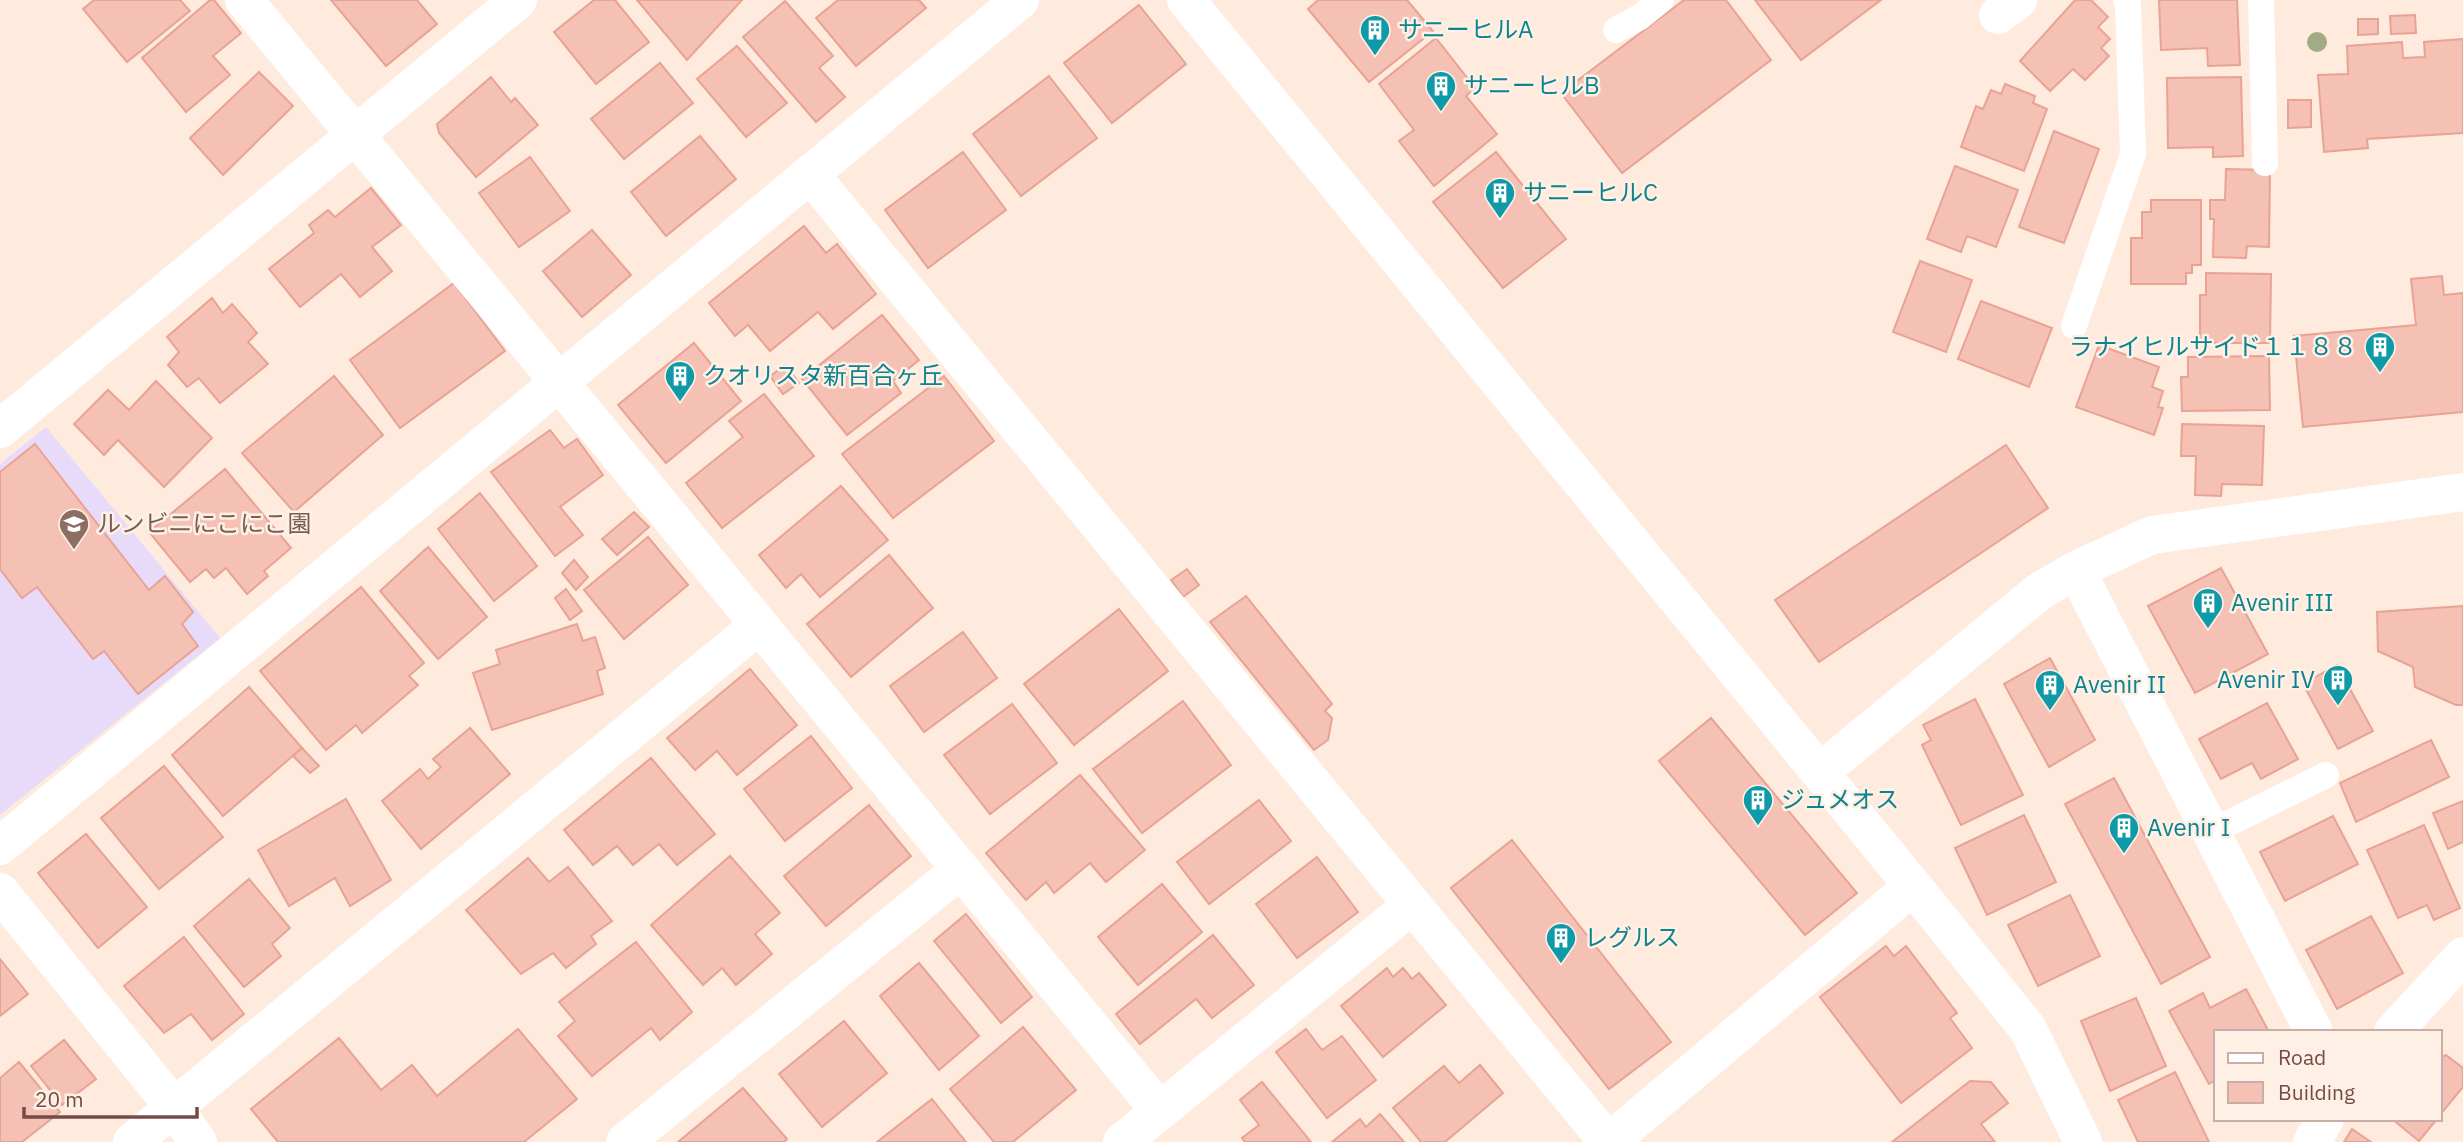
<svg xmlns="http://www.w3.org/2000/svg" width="2463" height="1142" viewBox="0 0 2463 1142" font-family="'IBM Plex Sans','Noto Sans JP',sans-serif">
	<rect width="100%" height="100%" fill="#feebde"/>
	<path fill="#e8dbf9" d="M 46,427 L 220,638 L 0,815 L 0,464 Z"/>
	<g fill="#f5c1b4" stroke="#e8a394" stroke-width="2">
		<path d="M 94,0 L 180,0 L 190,11 L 127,62 L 83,9 Z"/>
		<path d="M 210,0 L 214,0 L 241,33 L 213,56 L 230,75 L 186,112 L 142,58 Z"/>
		<path d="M 331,0 L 417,0 L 437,24 L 386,66 Z"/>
		<path d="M 594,0 L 615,0 L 649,42 L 596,84 L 554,32 Z"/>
		<path d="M 637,0 L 742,0 L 687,60 Z"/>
		<path d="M 838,0 L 919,0 L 926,8 L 856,66 L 816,18 Z"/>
		<path d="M 1318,0 L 1407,0 L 1433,31 L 1369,82 L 1308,9 Z"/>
		<path d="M 1684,0 L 1726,0 L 1771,60 L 1622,173 L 1561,93 Z"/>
		<path d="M 1755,0 L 1881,0 L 1801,60 Z"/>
		<path d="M 2075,0 L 2091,0 L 2108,17 L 2098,27 L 2110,39 L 2101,48 L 2109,56 L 2085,80 L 2073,69 L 2050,91 L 2020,61 Z"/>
		<path d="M 2159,0 L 2237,0 L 2240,65 L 2208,66 L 2207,48 L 2161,50 Z"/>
		<path d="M 785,1 L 833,56 L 819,68 L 845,97 L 816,122 L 743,37 Z"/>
		<path d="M 1139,5 L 1186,64 L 1112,123 L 1064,63 Z"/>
		<path d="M 2415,15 L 2416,33 L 2391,34 L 2390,16 Z"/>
		<path d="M 2358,19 L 2378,19 L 2378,34 L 2358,35 Z"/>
		<path d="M 1436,38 L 1475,88 L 1466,96 L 1497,134 L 1434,186 L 1399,141 L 1414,130 L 1379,84 Z"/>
		<path d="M 2463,39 L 2463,133 L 2367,139 L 2368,148 L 2324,152 L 2318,75 L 2348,74 L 2347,46 L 2402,42 L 2403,58 L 2425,57 L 2424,42 Z"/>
		<path d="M 737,46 L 787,103 L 746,137 L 697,79 Z"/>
		<path d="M 660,63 L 693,103 L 624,159 L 591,119 Z"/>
		<path d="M 259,72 L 293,106 L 223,175 L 190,138 Z"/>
		<path d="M 1049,76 L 1097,138 L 1021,196 L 973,134 Z"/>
		<path d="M 491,77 L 511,102 L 515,98 L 538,125 L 476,177 L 439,133 L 437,124 Z"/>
		<path d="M 2241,77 L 2243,156 L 2213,157 L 2213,147 L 2168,148 L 2167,78 Z"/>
		<path d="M 2005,84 L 2035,96 L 2033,103 L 2047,109 L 2024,171 L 1961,147 L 1976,106 L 1983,109 L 1991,90 L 2001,94 Z"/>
		<path d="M 2288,100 L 2311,100 L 2311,127 L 2288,128 Z"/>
		<path d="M 2054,131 L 2099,149 L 2064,243 L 2019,227 Z"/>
		<path d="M 700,136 L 736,179 L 666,236 L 631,192 Z"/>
		<path d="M 963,152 L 1006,210 L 928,268 L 885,210 Z"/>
		<path d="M 1496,152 L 1566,239 L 1503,288 L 1433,202 Z"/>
		<path d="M 530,157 L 570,211 L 519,247 L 479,193 Z"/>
		<path d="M 1955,166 L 2018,190 L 1996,247 L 1967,236 L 1961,252 L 1927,239 Z"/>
		<path d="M 2226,169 L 2270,170 L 2269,247 L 2247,246 L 2246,258 L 2213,257 L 2214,219 L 2210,219 L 2210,200 L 2225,200 Z"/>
		<path d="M 371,188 L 401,225 L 372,247 L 392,271 L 360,297 L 341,274 L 300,307 L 269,269 L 314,233 L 309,225 L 328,210 L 335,217 Z"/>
		<path d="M 2151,200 L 2201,200 L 2201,265 L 2192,265 L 2192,273 L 2186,273 L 2186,284 L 2131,284 L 2131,238 L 2142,238 L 2142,212 L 2151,212 Z"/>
		<path d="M 804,226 L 826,253 L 837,244 L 876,294 L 833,329 L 818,312 L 770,351 L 748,325 L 735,336 L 709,303 Z"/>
		<path d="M 592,230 L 631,275 L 582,317 L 543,271 Z"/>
		<path d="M 1920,261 L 1972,280 L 1946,352 L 1893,332 Z"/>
		<path d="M 2206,273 L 2271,274 L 2270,343 L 2200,343 L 2200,295 L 2206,295 Z"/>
		<path d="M 2442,276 L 2444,295 L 2463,293 L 2463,412 L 2303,427 L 2294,336 L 2416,325 L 2411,279 Z"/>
		<path d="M 454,283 L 505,351 L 400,428 L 350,360 Z"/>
		<path d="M 212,298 L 223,313 L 232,304 L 257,333 L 248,342 L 268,364 L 220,403 L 199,378 L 187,387 L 168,365 L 179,352 L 167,337 Z"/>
		<path d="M 1981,301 L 2052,328 L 2029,387 L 1958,359 Z"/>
		<path d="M 882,315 L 919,360 L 893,381 L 901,393 L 847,435 L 802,379 Z"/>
		<path d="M 694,343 L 741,401 L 666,463 L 618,405 Z"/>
		<path d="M 2099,345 L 2159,367 L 2152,387 L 2163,391 L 2158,407 L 2163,408 L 2154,435 L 2076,407 Z"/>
		<path d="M 2269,356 L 2270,410 L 2182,411 L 2181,377 L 2188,377 L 2188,357 Z"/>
		<path d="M 786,365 L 799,383 L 783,394 L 770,376 Z"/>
		<path d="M 334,376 L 383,435 L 294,512 L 242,453 Z"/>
		<path d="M 944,376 L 994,441 L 893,518 L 842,454 Z"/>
		<path d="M 156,381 L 212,438 L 164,487 L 118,440 L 104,455 L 74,424 L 108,390 L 129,410 Z"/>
		<path d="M 764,394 L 814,456 L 722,528 L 686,483 L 743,437 L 729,421 Z"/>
		<path d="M 2182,424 L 2264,426 L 2262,485 L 2222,484 L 2221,496 L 2195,495 L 2196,456 L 2181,456 Z"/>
		<path d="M 550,430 L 564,448 L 577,439 L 603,475 L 560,507 L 583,535 L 555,556 L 491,472 Z"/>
		<path d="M 35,444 L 149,590 L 165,576 L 193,612 L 182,624 L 198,646 L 138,694 L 104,651 L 93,659 L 37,587 L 22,598 L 0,569 L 0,472 Z"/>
		<path d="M 2006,445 L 2048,508 L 1819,662 L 1775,600 Z"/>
		<path d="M 225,469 L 291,548 L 264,571 L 268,576 L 247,594 L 226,568 L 214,578 L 206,569 L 190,582 L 149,532 Z"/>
		<path d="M 841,486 L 888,540 L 820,597 L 801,574 L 786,588 L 759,555 Z"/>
		<path d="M 480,493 L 537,566 L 494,601 L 438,529 Z"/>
		<path d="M 634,512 L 649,527 L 617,555 L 602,539 Z"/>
		<path d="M 648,537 L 688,585 L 624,639 L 584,590 Z"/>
		<path d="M 428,547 L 487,617 L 438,659 L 380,591 Z"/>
		<path d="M 889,555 L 933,608 L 851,677 L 807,624 Z"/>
		<path d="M 574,560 L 588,577 L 576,590 L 562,573 Z"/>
		<path d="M 2221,568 L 2268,654 L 2195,693 L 2148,606 Z"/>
		<path d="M 1187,569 L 1199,585 L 1183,597 L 1171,580 Z"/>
		<path d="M 361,587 L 424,663 L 409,676 L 418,685 L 362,733 L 356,725 L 326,750 L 260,671 Z"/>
		<path d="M 566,589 L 582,611 L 570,620 L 555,598 Z"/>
		<path d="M 1246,596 L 1332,704 L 1325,711 L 1332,718 L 1328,740 L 1314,750 L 1210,622 Z"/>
		<path d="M 2463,606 L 2463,705 L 2456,705 L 2415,687 L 2413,667 L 2378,651 L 2377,612 Z"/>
		<path d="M 1119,609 L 1168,671 L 1074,745 L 1024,684 Z"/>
		<path d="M 577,624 L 583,641 L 595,637 L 605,668 L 597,671 L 603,694 L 492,730 L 473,673 L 500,664 L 496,650 Z"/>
		<path d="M 963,632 L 997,678 L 924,732 L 890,686 Z"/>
		<path d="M 2050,658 L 2095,740 L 2049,767 L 2004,684 Z"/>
		<path d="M 2337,665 L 2373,731 L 2338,749 L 2303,684 Z"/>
		<path d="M 750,669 L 797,725 L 737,775 L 717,751 L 695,770 L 667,738 Z"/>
		<path d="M 249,687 L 302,748 L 223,816 L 172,755 Z"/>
		<path d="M 1975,699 L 2023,795 L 1961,825 L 1922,745 L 1931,740 L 1923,725 Z"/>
		<path d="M 1183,701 L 1231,765 L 1142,833 L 1093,769 Z"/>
		<path d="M 2267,703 L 2298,759 L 2261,779 L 2252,763 L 2221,779 L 2199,739 Z"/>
		<path d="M 1012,704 L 1057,763 L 990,814 L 944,755 Z"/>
		<path d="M 1711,718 L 1857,893 L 1805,935 L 1659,761 Z"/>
		<path d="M 470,728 L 510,774 L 421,849 L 382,801 L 420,769 L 428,779 L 441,767 L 433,759 Z"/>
		<path d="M 811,736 L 852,788 L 785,841 L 744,789 Z"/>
		<path d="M 2431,740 L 2449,777 L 2356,822 L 2340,783 Z"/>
		<path d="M 302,748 L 319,766 L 310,773 L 293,756 Z"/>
		<path d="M 651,758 L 715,834 L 677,865 L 659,844 L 633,865 L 617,846 L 593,865 L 564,830 Z"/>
		<path d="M 164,766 L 223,837 L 159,889 L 101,818 Z"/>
		<path d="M 1080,775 L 1145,850 L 1106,882 L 1090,863 L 1054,893 L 1046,882 L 1026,900 L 986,853 Z"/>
		<path d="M 2114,778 L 2210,957 L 2161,984 L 2065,804 Z"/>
		<path d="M 346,799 L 391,880 L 350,906 L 335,878 L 289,906 L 258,850 Z"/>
		<path d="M 1259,800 L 1291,841 L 1209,904 L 1177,862 Z"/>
		<path d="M 2463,801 L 2463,842 L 2448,849 L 2433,813 Z"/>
		<path d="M 869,805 L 911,856 L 826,926 L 784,876 Z"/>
		<path d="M 2024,815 L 2056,882 L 1987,915 L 1955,848 Z"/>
		<path d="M 2333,816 L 2358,864 L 2285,901 L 2260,852 Z"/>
		<path d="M 2424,825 L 2460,908 L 2434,920 L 2427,905 L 2398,918 L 2367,850 Z"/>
		<path d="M 86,834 L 147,907 L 98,948 L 38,873 Z"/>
		<path d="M 1512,840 L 1671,1042 L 1609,1089 L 1451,888 Z"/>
		<path d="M 730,856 L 780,913 L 755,934 L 772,954 L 736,985 L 722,968 L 703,985 L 651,925 Z"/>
		<path d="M 1317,857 L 1358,912 L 1297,958 L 1256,904 Z"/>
		<path d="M 528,858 L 549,882 L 568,867 L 612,921 L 591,936 L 596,944 L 566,968 L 553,953 L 521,974 L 466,910 Z"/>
		<path d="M 249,879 L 290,928 L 272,944 L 281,956 L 244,987 L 194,926 Z"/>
		<path d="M 1162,884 L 1202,932 L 1138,985 L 1098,937 Z"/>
		<path d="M 2070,895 L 2100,956 L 2038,986 L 2008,925 Z"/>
		<path d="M 966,914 L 1032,997 L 1001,1023 L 934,941 Z"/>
		<path d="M 2371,916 L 2403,973 L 2337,1009 L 2306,950 Z"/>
		<path d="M 1213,935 L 1254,985 L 1212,1018 L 1196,999 L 1140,1044 L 1116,1014 Z"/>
		<path d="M 184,937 L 244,1014 L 212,1040 L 191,1014 L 164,1033 L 124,986 Z"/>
		<path d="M 636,942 L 692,1012 L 660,1040 L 651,1028 L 592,1076 L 558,1036 L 575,1021 L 559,1002 Z"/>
		<path d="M 1886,946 L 1894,956 L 1906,946 L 1957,1013 L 1950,1018 L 1972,1048 L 1901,1103 L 1820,997 Z"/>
		<path d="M 0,959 L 28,994 L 0,1016 Z"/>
		<path d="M 919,963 L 979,1036 L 939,1070 L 880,996 Z"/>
		<path d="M 1387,968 L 1393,977 L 1403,968 L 1412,979 L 1419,973 L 1446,1005 L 1383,1057 L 1341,1006 Z"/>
		<path d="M 2246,989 L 2269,1032 L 2216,1032 L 2216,1080 L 2209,1084 L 2169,1011 L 2203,993 L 2210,1008 Z"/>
		<path d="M 2136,998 L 2166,1066 L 2110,1091 L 2081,1021 Z"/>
		<path d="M 844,1021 L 887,1073 L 822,1127 L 779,1074 Z"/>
		<path d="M 1023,1027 L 1076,1090 L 1013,1142 L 994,1142 L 950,1089 Z"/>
		<path d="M 518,1029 L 577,1099 L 524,1142 L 278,1142 L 251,1109 L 339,1038 L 381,1090 L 412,1065 L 437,1096 Z"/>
		<path d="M 1306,1029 L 1322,1050 L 1342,1036 L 1376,1080 L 1327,1118 L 1276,1052 Z"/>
		<path d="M 64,1040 L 96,1079 L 62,1105 L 31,1066 Z"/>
		<path d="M 2446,1055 L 2463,1068 L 2463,1087 L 2440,1115 L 2440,1058 Z"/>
		<path d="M 19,1062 L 60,1112 L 22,1142 L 0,1142 L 0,1078 Z"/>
		<path d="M 1480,1065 L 1503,1093 L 1445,1142 L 1421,1142 L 1393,1108 L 1444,1066 L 1459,1083 Z"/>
		<path d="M 2175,1072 L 2209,1142 L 2138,1142 L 2118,1100 Z"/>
		<path d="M 1970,1081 L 1991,1082 L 2008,1103 L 1981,1124 L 1995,1142 L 1892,1142 Z"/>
		<path d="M 1262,1082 L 1311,1142 L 1245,1142 L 1242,1138 L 1259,1125 L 1240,1100 Z"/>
		<path d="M 743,1088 L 787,1139 L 784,1142 L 678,1142 Z"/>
		<path d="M 932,1099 L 966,1142 L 877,1142 Z"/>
		<path d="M 1380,1114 L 1404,1142 L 1332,1142 L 1360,1119 L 1366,1127 Z"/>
		<path d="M 2392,1119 L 2437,1119 L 2419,1141 Z"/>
		<path d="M 2352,1129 L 2371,1142 L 2344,1142 Z"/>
	</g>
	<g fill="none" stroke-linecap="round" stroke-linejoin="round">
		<g stroke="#fff" stroke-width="26">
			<path d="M 2261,0 L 2265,163"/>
			<path d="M 1616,30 L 1640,17 L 1661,0"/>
			<path d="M 2074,326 L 2133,154 L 2128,4 L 2126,0"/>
			<path d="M 2211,832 L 2326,775"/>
		</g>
		<g stroke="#fff" stroke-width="38">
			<path d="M 244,0 L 1160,1111"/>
			<path d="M 1998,15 L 2018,0"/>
			<path d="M 810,174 L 1608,1142"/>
			<path d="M 0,429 L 518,0"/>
			<path d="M 2076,570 L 2314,1032"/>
			<path d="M 1820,772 L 2040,591 L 2076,570 L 2152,535 L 2463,492"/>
			<path d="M 0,846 L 1020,0"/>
			<path d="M 0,892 L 174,1107 L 198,1142"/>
			<path d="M 2393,1032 L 2463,956"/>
			<path d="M 132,1142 L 759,625"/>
			<path d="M 625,1142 L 960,870"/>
			<path d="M 1122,1142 L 1412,905"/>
			<path d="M 1609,1142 L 1913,886 L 2028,1029 L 2083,1142"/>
			<path d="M 2312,1142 L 2325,1119"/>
		</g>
		<path stroke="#fff" stroke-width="38" d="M 1186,0 L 1913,886"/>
	</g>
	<circle fill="#a3ab84" cx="2317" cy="42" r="10"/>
	<defs>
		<g id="building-pin" transform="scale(1.575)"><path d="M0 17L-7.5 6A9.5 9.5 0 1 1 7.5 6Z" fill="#0f9aa8" stroke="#fff0e6"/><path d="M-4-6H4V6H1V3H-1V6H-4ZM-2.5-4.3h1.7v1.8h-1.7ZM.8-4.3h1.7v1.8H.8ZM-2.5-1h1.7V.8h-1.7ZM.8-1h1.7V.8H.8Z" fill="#fff"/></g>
		<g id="school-pin" transform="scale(1.575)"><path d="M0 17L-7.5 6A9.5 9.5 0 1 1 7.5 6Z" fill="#8d6e63" stroke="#fff0e6"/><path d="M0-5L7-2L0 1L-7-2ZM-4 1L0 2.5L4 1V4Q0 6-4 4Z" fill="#fff"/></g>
	</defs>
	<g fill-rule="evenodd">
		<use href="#building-pin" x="1375" y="30"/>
		<use href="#building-pin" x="1441" y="86"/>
		<use href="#building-pin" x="1500" y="193"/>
		<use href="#building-pin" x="2380" y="347"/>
		<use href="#building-pin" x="680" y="376"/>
		<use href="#school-pin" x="74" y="524"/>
		<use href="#building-pin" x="2208" y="603"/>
		<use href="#building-pin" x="2338" y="680"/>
		<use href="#building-pin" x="2050" y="685"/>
		<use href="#building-pin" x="1758" y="800"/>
		<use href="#building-pin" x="2124" y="828"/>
		<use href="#building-pin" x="1561" y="938"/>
	</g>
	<g text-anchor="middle" stroke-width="5" stroke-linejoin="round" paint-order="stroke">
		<g font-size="24" fill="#0d838f" stroke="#fff0e6" text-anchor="start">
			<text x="1398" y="38">サニーヒルA</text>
			<text x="1464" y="94">サニーヒルB</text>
			<text x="1523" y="201">サニーヒルC</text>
			<text x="2357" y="355" text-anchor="end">ラナイヒルサイド１１８８</text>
			<text x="703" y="384">クオリスタ新百合ヶ丘</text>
			<text x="2231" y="611">Avenir III</text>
			<text x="2315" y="688" text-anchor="end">Avenir IV</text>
			<text x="2073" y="693">Avenir II</text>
			<text x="1781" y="808">ジュメオス</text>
			<text x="2147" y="836">Avenir I</text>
			<text x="1584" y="946">レグルス</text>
		</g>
		<g font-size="24" fill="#785e54" stroke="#fff0e6" text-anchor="start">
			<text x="97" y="532">ルンビニにこにこ園</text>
		</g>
	</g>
	<rect x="2214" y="1030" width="228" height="91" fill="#fff0e6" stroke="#c8aea6" stroke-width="2"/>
	<rect x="2228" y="1053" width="35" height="10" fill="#ffffff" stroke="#c8aea6" stroke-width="2"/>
	<text x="2278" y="1065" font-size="21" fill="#754c45">Road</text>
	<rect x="2228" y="1082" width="35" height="21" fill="#f5c1b4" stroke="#c8aea6" stroke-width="2"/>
	<text x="2278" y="1100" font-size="21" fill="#754c45">Building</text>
	<path d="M24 1107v10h173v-10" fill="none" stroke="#754c45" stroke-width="3.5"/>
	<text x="35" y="1107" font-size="21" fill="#754c45" stroke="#fff0e6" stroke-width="5" paint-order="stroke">20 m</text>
</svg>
